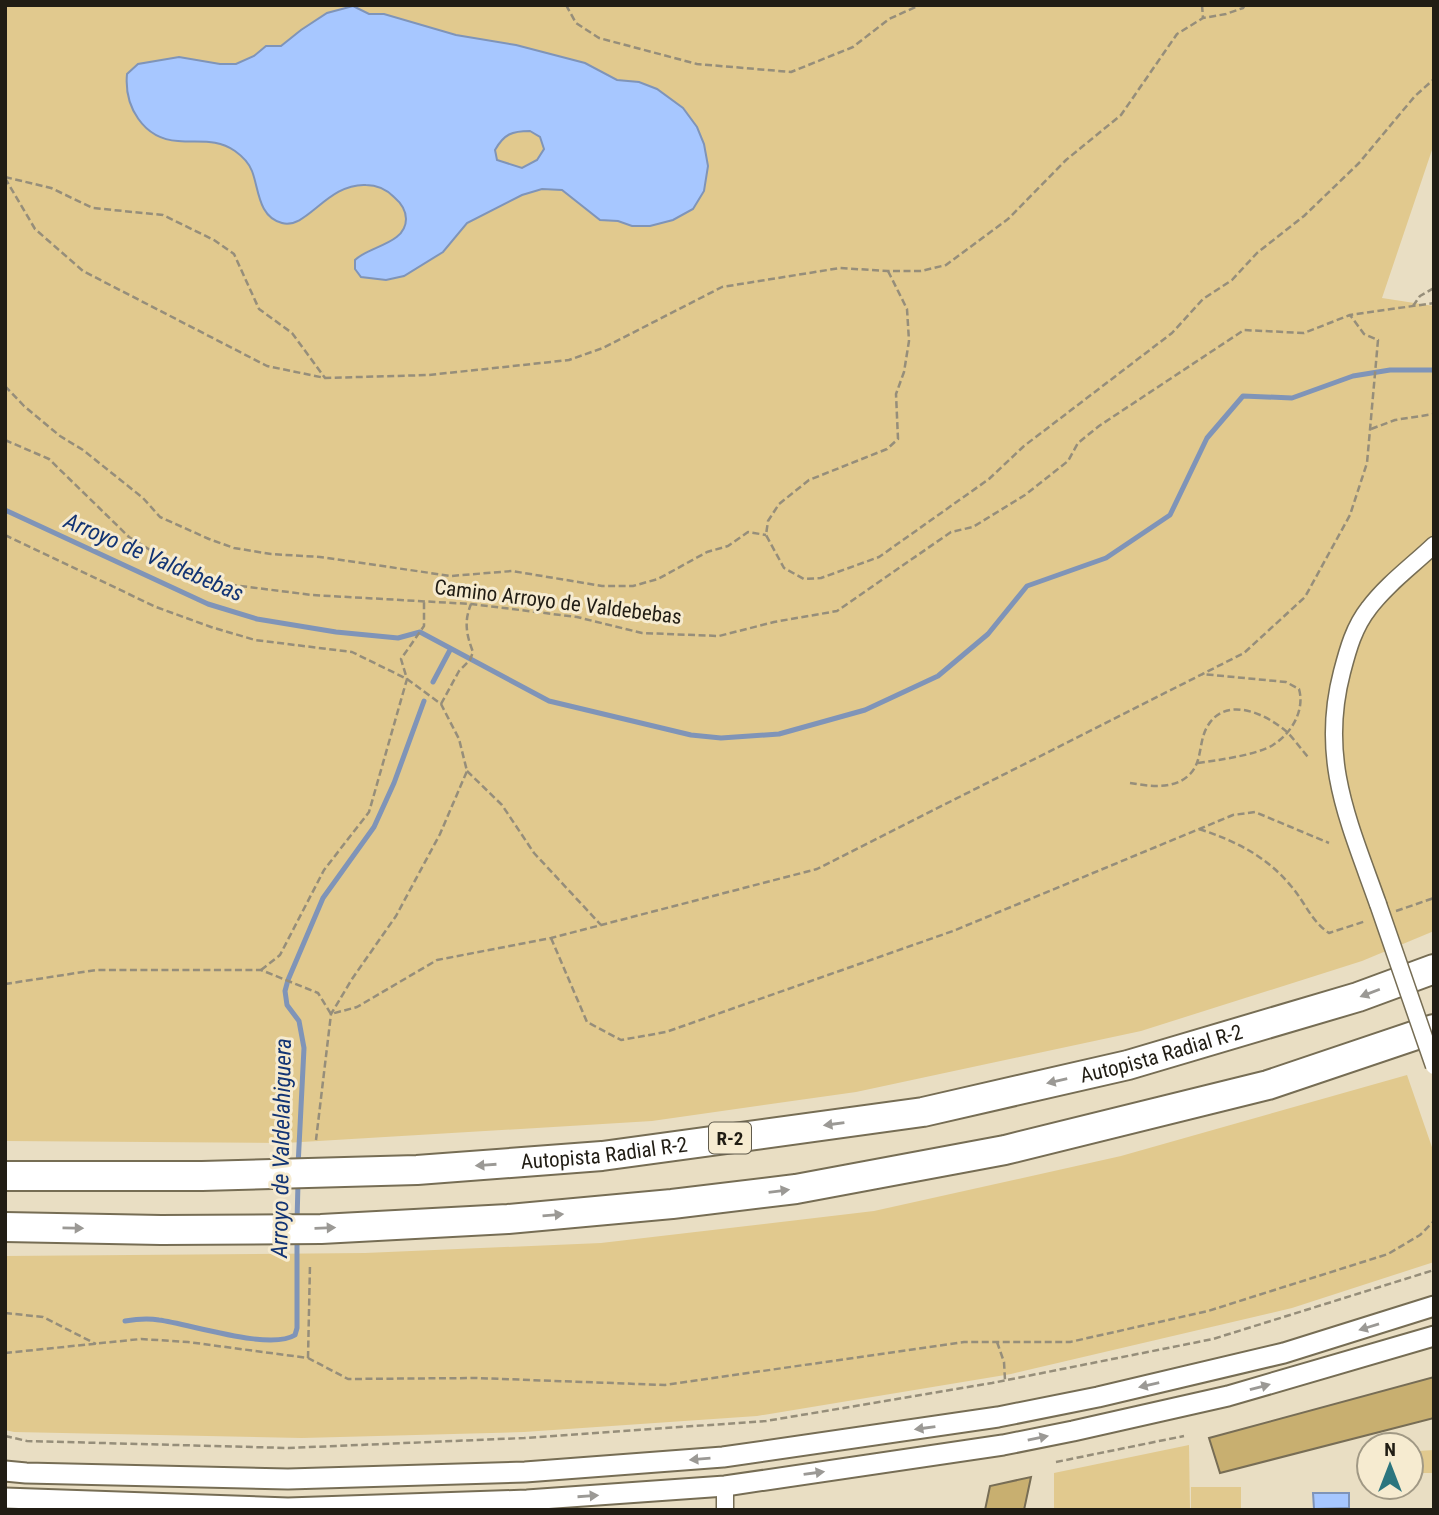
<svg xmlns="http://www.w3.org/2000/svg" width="1439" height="1515" viewBox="0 0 1439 1515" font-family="'Roboto Condensed',sans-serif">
	<rect width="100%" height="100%" fill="#e9dec3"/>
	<g fill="#e1c98e">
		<path d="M 5,5 L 1434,5 L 1434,144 L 1382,298 L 1434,306 L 1434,931 L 1362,961 L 1141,1031 L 856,1092 L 652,1121 L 285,1143 L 5,1141 Z"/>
		<path d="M 1407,1075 L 1434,1153 L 1434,1262 L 1292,1308 L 1011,1374 L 757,1416 L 524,1432 L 302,1438 L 14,1432 L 5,1430 L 5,1256 L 365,1253 L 601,1243 L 874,1211 L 1121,1156 Z"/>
		<path d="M 1189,1445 L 1190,1510 L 1054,1510 L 1054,1473 Z"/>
		<path d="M 1434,1450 L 1434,1473 L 1418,1473 L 1418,1451 Z"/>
		<rect x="1191" y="1487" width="50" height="23"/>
	</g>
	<g fill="#a7c7ff" stroke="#7f94b8" stroke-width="2" fill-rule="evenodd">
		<path d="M 353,6 L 369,14 L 384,14 L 456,35 L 516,45 L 585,63 L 617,80 L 639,82 L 657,89 L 683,108 L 697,127 L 704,144 L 708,166 L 704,191 L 693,209 L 673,220 L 650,226 L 632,226 L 618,221 L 600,220 L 562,190 L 542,189 L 522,195 L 467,223 L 443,252 L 404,276 L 386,280 L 361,277 L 355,269 L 355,260 C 369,246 406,244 406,219 C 406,210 401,203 394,197 C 386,189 376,185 366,185 C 327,183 307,230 282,223 C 258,217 259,189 252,171 C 249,163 242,156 235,151 C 216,138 199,143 178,141 C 143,139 124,106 127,74 L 138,64 L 179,57 L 220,64 L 236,64 L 254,56 L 266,46 L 281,46 L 301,30 L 327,13 ZM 530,131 L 540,137 L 544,149 L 537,160 L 522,168 L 497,160 L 495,150 C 504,134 512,131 530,131 Z"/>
		<path d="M 1313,1493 L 1349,1493 L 1349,1508 L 1314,1509 Z"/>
	</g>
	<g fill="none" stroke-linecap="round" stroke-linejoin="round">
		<g stroke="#7f94b8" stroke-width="5">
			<path d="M 5,510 L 208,604 L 257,619 L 336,632 L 398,638 L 420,632 L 549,701 L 691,735 L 721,738 L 779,734 L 865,710 L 938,676 L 988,634 L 1027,586 L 1106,558 L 1170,515 L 1207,438 L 1243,396 L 1292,398 L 1353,376 L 1390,370 L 1434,370"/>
			<path d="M 433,682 L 450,650"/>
			<path d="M 298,1166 L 304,1048 L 299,1021 L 287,1005 L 285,991 L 288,980 L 323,898 L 374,827 L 394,783 L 424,701"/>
			<path d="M 297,1222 L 298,1183"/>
			<path d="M 125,1321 C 137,1319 147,1318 159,1320 C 190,1324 270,1351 295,1335 L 297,1328 L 297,1239"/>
		</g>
	</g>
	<g fill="#c8af70" stroke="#776d55" stroke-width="2">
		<path d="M 1434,1377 L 1434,1418 L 1220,1473 L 1209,1438 Z"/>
		<path d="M 1031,1477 L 1024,1510 L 985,1510 L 990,1486 Z"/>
	</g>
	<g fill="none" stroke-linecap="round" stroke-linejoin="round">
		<g stroke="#766d54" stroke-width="19">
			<g id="minor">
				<path d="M 1378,904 C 1349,822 1319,760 1342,672 C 1348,649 1354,627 1369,608 C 1387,584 1412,566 1434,545"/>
				<path d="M 725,1486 L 725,1510"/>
			</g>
		</g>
		<g stroke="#766d54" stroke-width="23">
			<g id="tertiary">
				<path d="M 5,1471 L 26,1473 L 288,1479 L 525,1472 L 723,1457 L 998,1417 L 1098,1397 L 1284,1353 L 1434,1306"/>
				<path d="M 5,1498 L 288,1508 L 527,1500 L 725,1486 L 1003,1445 L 1073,1431 L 1228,1396 L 1434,1336"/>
			</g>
		</g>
		<g stroke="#766d54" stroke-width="32">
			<g id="motorway">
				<path id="s1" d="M 5,1176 L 202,1176 L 417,1170 L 602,1156 L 923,1112 L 1128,1065 L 1358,997 L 1434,969"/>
				<path d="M 5,1227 L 161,1230 L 321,1229 L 508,1219 L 672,1204 L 796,1189 L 1005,1150 L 1268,1085 L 1434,1029"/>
			</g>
		</g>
		<g stroke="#968e7a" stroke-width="2.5" stroke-dasharray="7 3.5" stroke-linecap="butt">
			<path d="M 566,5 L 576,23 L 599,38 L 697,64 L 791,72 L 853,47 L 889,19 L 920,5"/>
			<path d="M 1202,5 L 1203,18"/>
			<path d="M 5,177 L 51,188 L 93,208 L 163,215 L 214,240 L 234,254 L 259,309 L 292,333 L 325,378"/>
			<path d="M 5,178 L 35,229 L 83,271 L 267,366 L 325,378 L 429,375 L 569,360 L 603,348 L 722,287 L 840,268 L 888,271 L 921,271 L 946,265 L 1008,219 L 1066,160 L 1121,115 L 1177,34 L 1203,18 L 1226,14 L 1243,8 L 1245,5"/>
			<path d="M 888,271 L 907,309 L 909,341 L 904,372 L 896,394 L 898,439 L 887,449 L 809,480 L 779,504 L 768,521 L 766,535 L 784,568 L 804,579 L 821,578 L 879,557 L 989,479 L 1024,446 L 1172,333 L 1203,299 L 1232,280 L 1257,253 L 1304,216 L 1359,163 L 1415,96 L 1434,79"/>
			<path d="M 1413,306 L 1420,296 L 1434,288"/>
			<path d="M 5,386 L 24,406 L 60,436 L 83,450 L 143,498 L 160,517 L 209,539 L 234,548 L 271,554 L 320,557 L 451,576 L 512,571 L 602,586 L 633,586 L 658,579 L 707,552 L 728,546 L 748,532 L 766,535"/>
			<path d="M 1371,429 L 1395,420 L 1434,414"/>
			<path d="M 5,440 L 49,459 L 129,537 L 201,581 L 312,595 L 471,604 L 577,617 L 642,633 L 719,636 L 774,622 L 837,611 L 951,532 L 973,527 L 1025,495 L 1068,461 L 1078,443 L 1099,426 L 1244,330 L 1304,333 L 1350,315 L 1434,303"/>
			<path d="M 5,535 L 156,607 L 211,627 L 255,640 L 352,652 L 407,679 L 441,704 L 459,739 L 467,771 L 440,834 L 396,916 L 352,979 L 331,1014 L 316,1140"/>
			<path d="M 441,704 L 459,671 L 470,660 L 473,652 C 466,634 464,621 471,604"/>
			<path d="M 1198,763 C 1218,760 1257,755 1273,745 C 1292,733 1305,710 1299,689 L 1286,682 L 1202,674"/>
			<path d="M 467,771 L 502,805 L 534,853 L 601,925"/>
			<path d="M 1130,783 C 1148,786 1172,790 1188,776 C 1203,763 1198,743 1207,727 C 1225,695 1265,713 1287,732 C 1294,739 1301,749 1308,757"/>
			<path d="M 1199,829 C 1236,841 1266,856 1291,886 C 1305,902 1311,921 1329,933 L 1366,921"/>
			<path d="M 1396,911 L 1434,898"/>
			<path d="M 551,938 L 587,1022 L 621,1040 L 666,1032 L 953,931 L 1233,815 L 1255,812 L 1329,843"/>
			<path d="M 261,970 L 280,955 L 324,870 L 369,812 L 407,679 L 401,659 L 424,626 L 424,602"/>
			<path d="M 5,984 L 96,970 L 261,970 L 318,993 L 331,1014 L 357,1007 L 437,960 L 551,938 L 817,869 L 1244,653 L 1305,597 L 1350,515 L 1367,463 L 1378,340 L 1364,334 L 1350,315"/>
			<path d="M 5,1313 L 43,1317 L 96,1344"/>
			<path d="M 997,1342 L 1004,1362 L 1005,1380"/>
			<path d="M 5,1353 L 141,1339 L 188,1342 L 308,1358 L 348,1379 L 476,1378 L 665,1385 L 964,1342 L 1070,1342 L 1208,1311 L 1388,1254 L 1420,1235 L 1434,1221"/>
			<path d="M 308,1358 L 310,1264"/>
			<path d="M 5,1436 L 27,1441 L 288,1448 L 524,1438 L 766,1421 L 992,1383 L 1213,1339 L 1434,1270"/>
			<path d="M 1056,1462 L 1184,1436"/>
		</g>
		<use href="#minor" stroke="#fff" stroke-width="16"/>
		<use href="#tertiary" stroke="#fff" stroke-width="19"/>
		<use href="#motorway" stroke="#fff" stroke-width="28"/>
		<g stroke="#766d54" stroke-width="19" stroke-linecap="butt">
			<path id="minor-bridge" d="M 1378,904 L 1434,1066"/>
		</g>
		<use href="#minor-bridge" stroke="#fff" stroke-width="16"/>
	</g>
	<defs><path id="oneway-solid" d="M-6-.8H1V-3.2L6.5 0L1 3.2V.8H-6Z" transform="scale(1.75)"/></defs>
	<g fill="#9b9995">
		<use href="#oneway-solid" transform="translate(1370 993) rotate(159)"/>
		<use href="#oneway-solid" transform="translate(1057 1081) rotate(167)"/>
		<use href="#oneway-solid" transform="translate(834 1124) rotate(172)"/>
		<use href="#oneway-solid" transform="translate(486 1165) rotate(176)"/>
		<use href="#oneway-solid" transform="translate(779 1191) rotate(-7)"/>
		<use href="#oneway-solid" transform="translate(553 1215) rotate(-5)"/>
		<use href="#oneway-solid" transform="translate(73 1228) rotate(1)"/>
		<use href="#oneway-solid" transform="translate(325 1228) rotate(-2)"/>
		<use href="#oneway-solid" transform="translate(1369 1327) rotate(163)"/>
		<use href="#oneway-solid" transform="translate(1149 1385) rotate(167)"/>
		<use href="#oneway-solid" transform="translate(1260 1387) rotate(-15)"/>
		<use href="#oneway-solid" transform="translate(925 1428) rotate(172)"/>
		<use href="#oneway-solid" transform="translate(1038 1438) rotate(-12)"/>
		<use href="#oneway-solid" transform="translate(700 1459) rotate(175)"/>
		<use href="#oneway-solid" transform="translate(814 1473) rotate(-8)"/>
		<use href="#oneway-solid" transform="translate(588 1496) rotate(-4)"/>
	</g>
	<g text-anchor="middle" stroke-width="6" stroke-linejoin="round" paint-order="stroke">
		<rect fill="#f6ebd0" stroke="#615b4c" stroke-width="2" x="709" y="1122.5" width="42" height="31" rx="5"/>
		<g font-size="19" font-weight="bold" fill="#211d14">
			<text x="730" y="1145">R-2</text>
		</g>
		<g font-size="21" fill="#211d14" stroke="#f6ebd0">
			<text transform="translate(558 602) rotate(7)" y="7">Camino Arroyo de Valdebebas</text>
			<text dy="7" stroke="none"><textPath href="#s1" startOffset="1167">Autopista Radial R-2</textPath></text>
			<text dy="7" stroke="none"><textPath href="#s1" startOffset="600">Autopista Radial R-2</textPath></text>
		</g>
		<g font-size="23" font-style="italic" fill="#123474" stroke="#f6ebd0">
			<text transform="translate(154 557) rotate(23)" y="8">Arroyo de Valdebebas</text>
			<text transform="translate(281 1148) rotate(-89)" y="8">Arroyo de Valdelahiguera</text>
		</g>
	</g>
	<rect width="1439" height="1515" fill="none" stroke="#211d14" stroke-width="14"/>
	<g transform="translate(1390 1466)"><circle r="33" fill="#f6ebd0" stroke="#a19985" stroke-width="2"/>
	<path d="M0-5L12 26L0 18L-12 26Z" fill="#2c757e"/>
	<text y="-10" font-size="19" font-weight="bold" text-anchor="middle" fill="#211d14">N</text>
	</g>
</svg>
